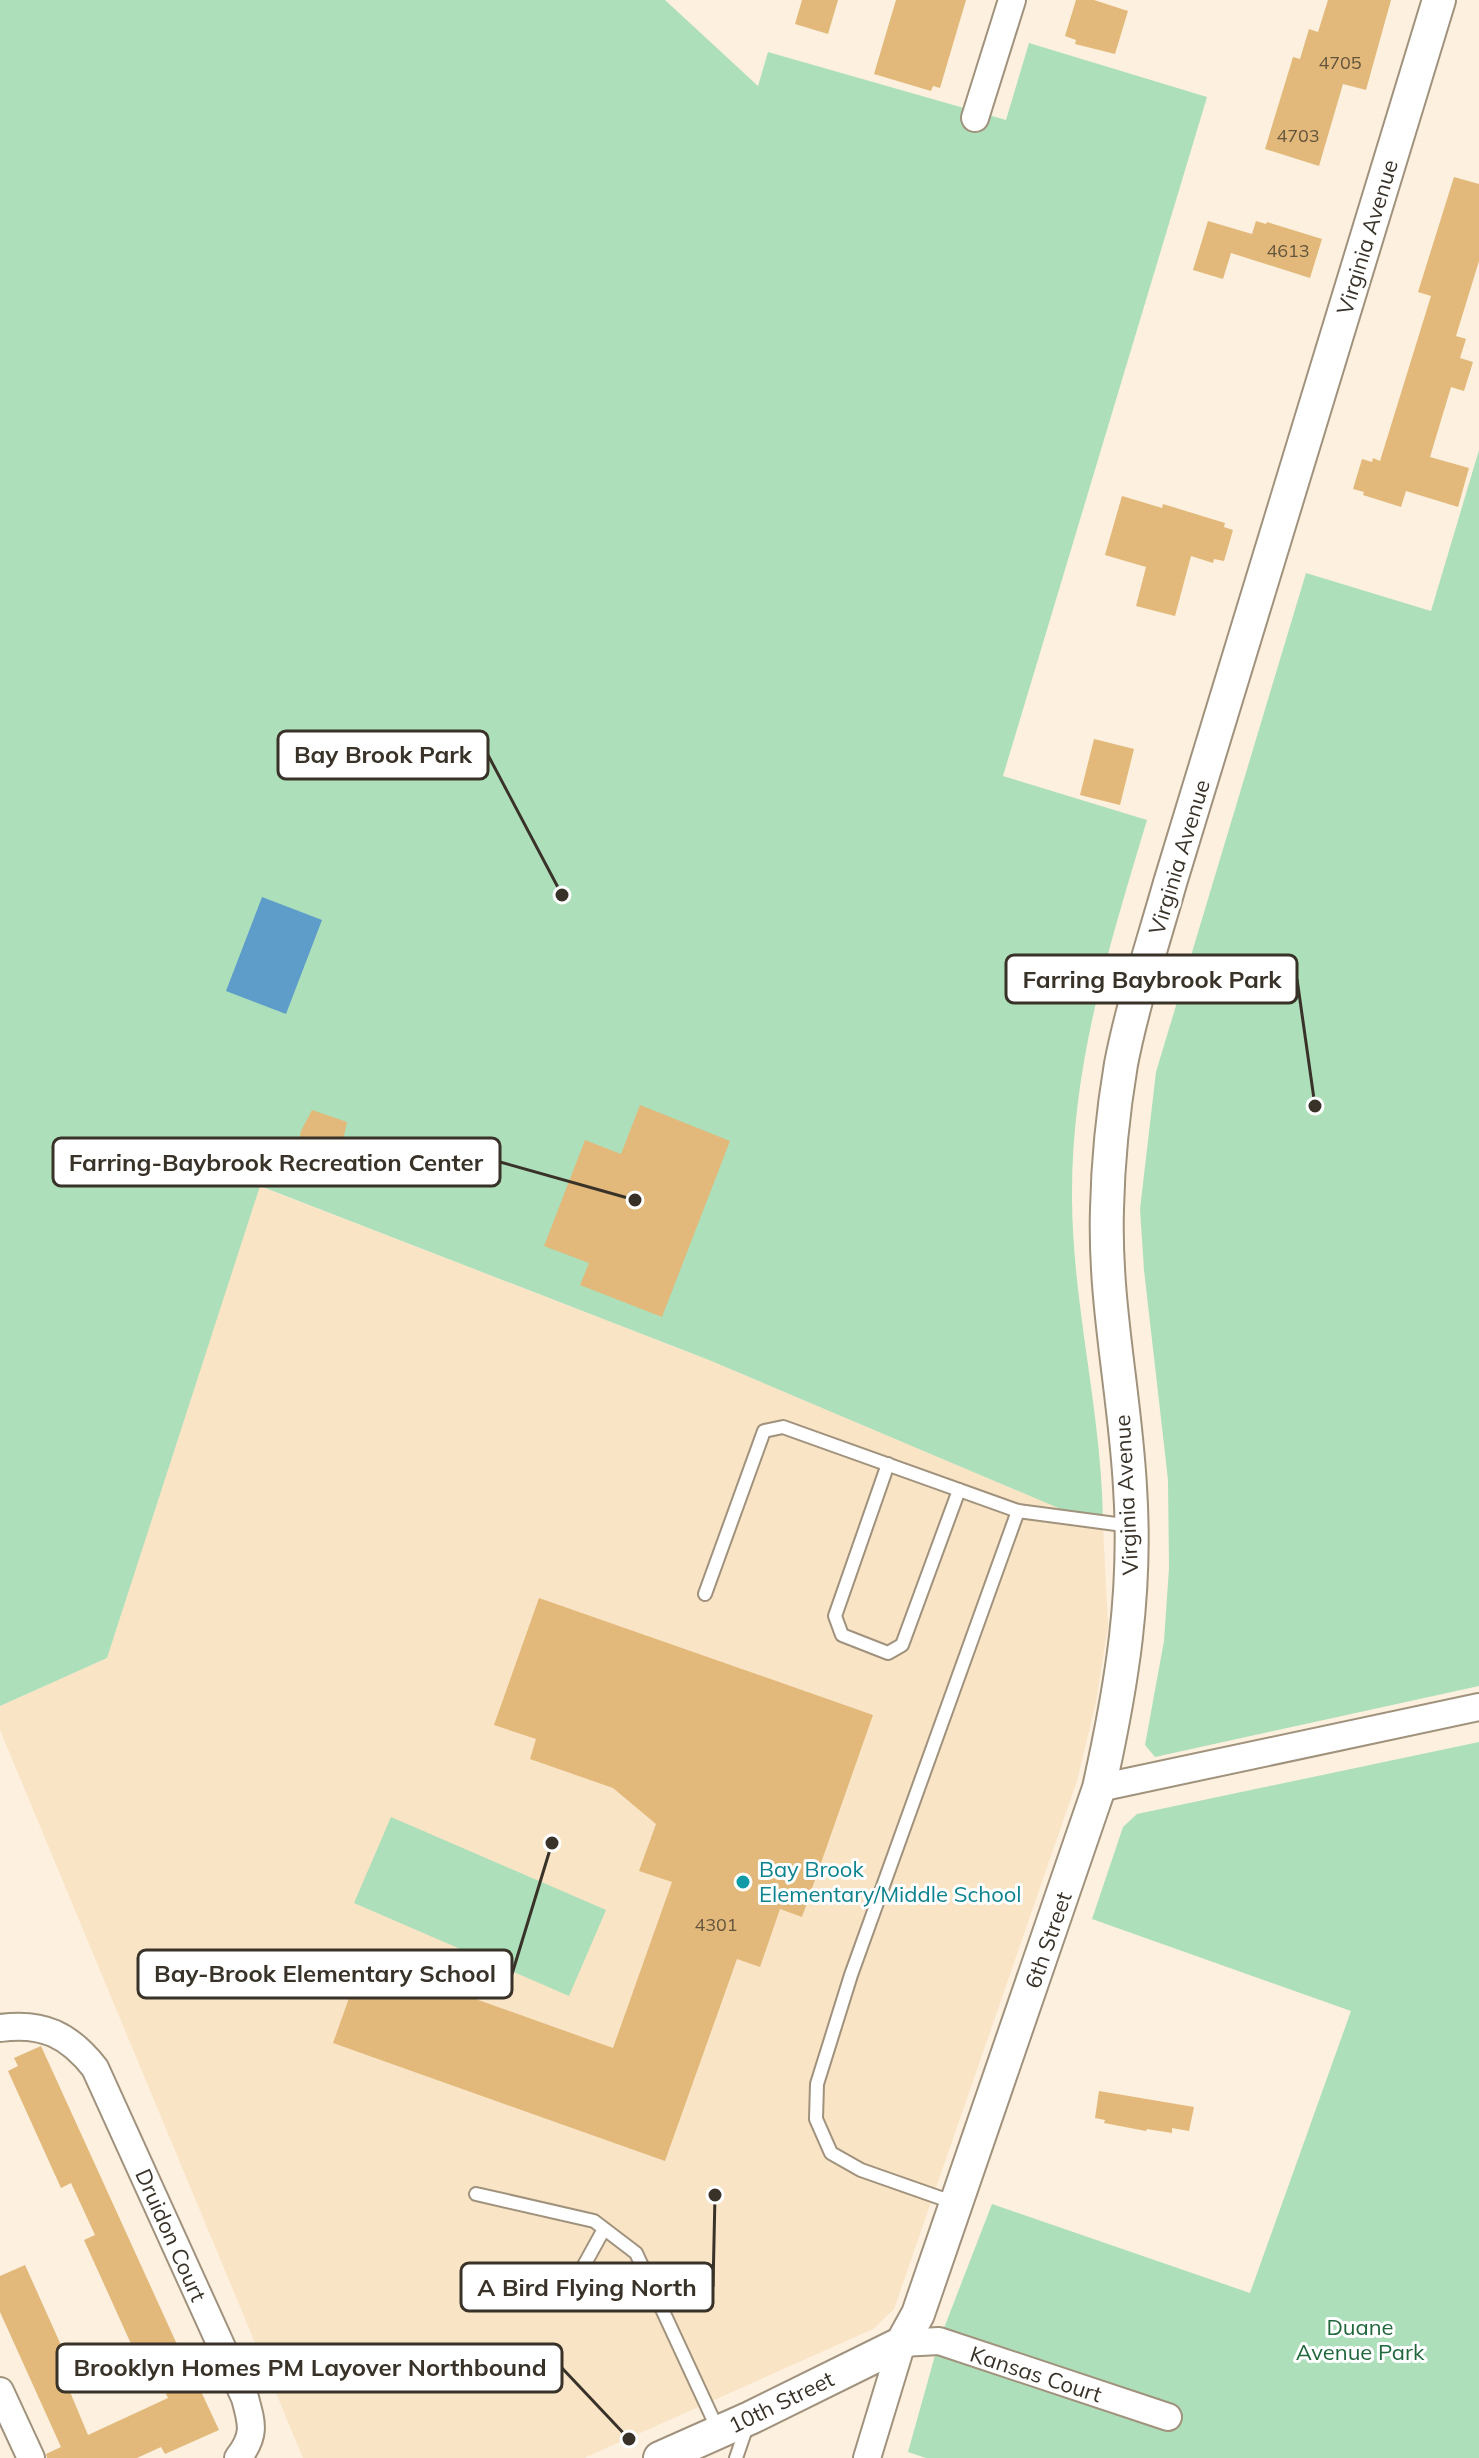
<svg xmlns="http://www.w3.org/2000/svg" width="1479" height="2458" viewBox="0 0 1479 2458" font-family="Mulish,sans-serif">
	<rect width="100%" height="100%" fill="#fdf0de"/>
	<path fill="#f9e4c6" d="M 259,1186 L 709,1360 L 1103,1527 L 1108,1626 L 1096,1702 L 1077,1781 L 894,2309 L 873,2329 L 584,2458 L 303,2458 L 0,1730 L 0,1706 L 107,1658 Z"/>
	<g fill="#addfba">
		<path d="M 0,0 L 665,0 L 758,86 L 768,52 L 1006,120 L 1029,43 L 1207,97 L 1003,776 L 1147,820 C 1109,947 1071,1066 1072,1200 C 1073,1310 1103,1418 1103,1527 L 709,1360 L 260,1186 L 107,1658 L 0,1706 Z"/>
		<path d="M 1479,450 L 1479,1686 L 1155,1757 L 1145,1745 L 1164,1641 L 1169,1568 L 1168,1480 L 1144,1270 L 1140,1209 L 1156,1072 L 1306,573 L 1431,611 Z"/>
		<path d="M 1479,1742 L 1479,2458 L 926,2458 L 908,2452 L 939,2341 L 992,2204 L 1250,2293 L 1351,2011 L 1092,1919 L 1123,1827 L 1137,1814 Z"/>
		<path d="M 391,1817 L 606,1910 L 569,1996 L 354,1903 Z"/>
	</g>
	<path fill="#5e9cca" d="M 262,897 L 322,920 L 286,1014 L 226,991 Z"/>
	<g fill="#e2b97a">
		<path d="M 802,0 L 838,0 L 828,34 L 795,24 Z"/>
		<path d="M 896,0 L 966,0 L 940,88 L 933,86 L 931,91 L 874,74 Z"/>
		<path d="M 1076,0 L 1094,0 L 1128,11 L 1115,54 L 1075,44 L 1076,40 L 1065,36 Z"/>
		<path d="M 1328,0 L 1391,0 L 1366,90 L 1343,84 L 1319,166 L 1265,149 L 1293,57 L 1300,59 L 1309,29 L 1318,32 Z"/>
		<path d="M 1454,177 L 1479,184 L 1479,261 L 1456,336 L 1466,339 L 1460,358 L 1473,362 L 1464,391 L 1451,387 L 1430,457 L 1469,468 L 1458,507 L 1406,491 L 1401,507 L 1363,495 L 1364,492 L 1353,489 L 1362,459 L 1372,462 L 1373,458 L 1380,461 L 1431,296 L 1418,292 Z"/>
		<path d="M 1208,221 L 1252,234 L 1256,221 L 1266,224 L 1267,222 L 1322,239 L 1310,278 L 1231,253 L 1223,279 L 1193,270 Z"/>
		<path d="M 1122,496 L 1162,508 L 1163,504 L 1225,523 L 1224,527 L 1233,530 L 1224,561 L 1214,559 L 1213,563 L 1191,556 L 1175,616 L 1136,606 L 1146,567 L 1105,555 Z"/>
		<path d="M 1094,739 L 1134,749 L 1120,805 L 1080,795 Z"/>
		<path d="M 640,1105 L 730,1141 L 662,1317 L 580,1285 L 589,1263 L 544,1246 L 585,1140 L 621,1154 Z"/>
		<path d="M 312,1110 L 347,1122 L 342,1145 L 331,1166 L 296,1154 L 301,1131 Z"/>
		<path d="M 539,1598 L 873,1715 L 802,1917 L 780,1909 L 760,1967 L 737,1959 L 665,2161 L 333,2043 L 363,1959 L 613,2048 L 672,1882 L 639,1871 L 656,1824 L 613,1788 L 530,1759 L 536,1739 L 494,1725 Z"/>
		<path d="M 41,2046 L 196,2386 L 198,2385 L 219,2430 L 165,2454 L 161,2447 L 137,2458 L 47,2458 L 46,2454 L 61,2447 L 0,2312 L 0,2276 L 25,2265 L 78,2383 L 68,2387 L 88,2435 L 168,2398 L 147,2352 L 137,2357 L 84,2240 L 95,2235 L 71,2183 L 61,2188 L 8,2071 L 18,2066 L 14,2058 Z"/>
		<path d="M 1099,2091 L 1194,2107 L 1189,2131 L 1172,2128 L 1172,2133 L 1147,2129 L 1146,2131 L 1104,2123 L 1105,2120 L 1095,2118 Z"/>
	</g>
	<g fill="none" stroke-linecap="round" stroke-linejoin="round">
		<g stroke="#a0927c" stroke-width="16">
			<g id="service">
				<path d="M 888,1464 L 835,1616 L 842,1635 L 888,1653 L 902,1645 L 959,1490"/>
				<path d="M 705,1594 L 764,1431 L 783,1427 L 1018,1511 L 1131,1526"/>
				<path d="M 476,2194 L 594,2221 L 636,2253 L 719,2432"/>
				<path d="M 955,2203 L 861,2170 L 831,2153 L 816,2119 L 817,2084 L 851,1975 L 1018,1511"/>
				<path d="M 577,2278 L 604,2229"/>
				<path d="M 736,2458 L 748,2423"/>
			</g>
		</g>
		<g stroke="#a0927c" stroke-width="30">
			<g id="minor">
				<path d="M 975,118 L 1012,0"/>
				<path d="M 1099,1788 L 1479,1707"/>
				<path d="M 0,2028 C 43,2022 69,2035 95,2068 L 245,2398 C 252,2424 256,2435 238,2458"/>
				<path d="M 0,2391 L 31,2458"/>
				<path d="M 867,2458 L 902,2343 L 939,2341 L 1168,2417"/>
			</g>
		</g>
		<g stroke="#a0927c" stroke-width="36">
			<path id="tertiary" d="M 660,2458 L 750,2418 L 902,2343 L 918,2314 L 1099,1788 C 1122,1685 1137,1593 1130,1487 C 1125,1394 1104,1303 1107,1209 C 1108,1161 1113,1112 1121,1064 C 1133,1003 1153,943 1170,883 L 1439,0"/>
		</g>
		<use href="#service" stroke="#fff" stroke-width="12"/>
		<use href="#minor" stroke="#fff" stroke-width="26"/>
		<use href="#tertiary" stroke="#fff" stroke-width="32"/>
	</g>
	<circle fill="#0f9aa8" stroke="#fff" stroke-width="3" cx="743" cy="1882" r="8"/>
	<g text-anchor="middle" stroke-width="6" stroke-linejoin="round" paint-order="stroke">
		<g font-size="18" fill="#63543d">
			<text x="1340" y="69">4705</text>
			<text x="1298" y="142">4703</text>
			<text x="1288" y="257">4613</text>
			<text x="716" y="1931">4301</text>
		</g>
		<g font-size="22" fill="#393229" stroke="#fff">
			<text transform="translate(1367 237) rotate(-73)" y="8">Virginia Avenue</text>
			<text transform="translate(1179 857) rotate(-73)" y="8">Virginia Avenue</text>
			<text transform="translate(1126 1495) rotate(-93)" y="8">Virginia Avenue</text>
			<text transform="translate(1048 1940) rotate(-71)" y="8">6th Street</text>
			<text transform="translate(171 2235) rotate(66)" y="8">Druidon Court</text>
			<text transform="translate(1036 2374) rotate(18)" y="8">Kansas Court</text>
			<text transform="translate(781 2402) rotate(-26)" y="8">10th Street</text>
		</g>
		<g font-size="22" fill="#0d838f" stroke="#fff" text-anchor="start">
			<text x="759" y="1877">Bay Brook<tspan x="759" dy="25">Elementary/Middle School</tspan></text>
		</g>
		<g font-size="22" fill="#20673c" stroke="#fff">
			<text x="1360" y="2335">Duane<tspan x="1360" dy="25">Avenue Park</tspan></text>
		</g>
	</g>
	<path fill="none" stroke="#393229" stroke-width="3" d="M562 895L488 755M1315 1106L1297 979M635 1200L500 1162M552 1843L512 1974M715 2195L713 2287M629 2439L562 2368"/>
	<g fill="#393229" stroke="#fff" stroke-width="3">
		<circle cx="562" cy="895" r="8"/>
		<circle cx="1315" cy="1106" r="8"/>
		<circle cx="635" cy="1200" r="8"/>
		<circle cx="552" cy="1843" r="8"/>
		<circle cx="715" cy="2195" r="8"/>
		<circle cx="629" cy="2439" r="8"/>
	</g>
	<g fill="#fff" stroke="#393229" stroke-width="3">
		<rect x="278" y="731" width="210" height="48" rx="8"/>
		<rect x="1006" y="955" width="291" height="48" rx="8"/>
		<rect x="53" y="1138" width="447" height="48" rx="8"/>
		<rect x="138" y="1950" width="374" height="48" rx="8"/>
		<rect x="461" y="2263" width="252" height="48" rx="8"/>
		<rect x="57" y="2344" width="505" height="48" rx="8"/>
	</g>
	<g font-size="24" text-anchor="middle" font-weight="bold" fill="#393229">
		<text x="383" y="763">Bay Brook Park</text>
		<text x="1152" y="988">Farring Baybrook Park</text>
		<text x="276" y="1171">Farring-Baybrook Recreation Center</text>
		<text x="325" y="1982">Bay-Brook Elementary School</text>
		<text x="587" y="2296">A Bird Flying North</text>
		<text x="310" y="2376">Brooklyn Homes PM Layover Northbound</text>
	</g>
</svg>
